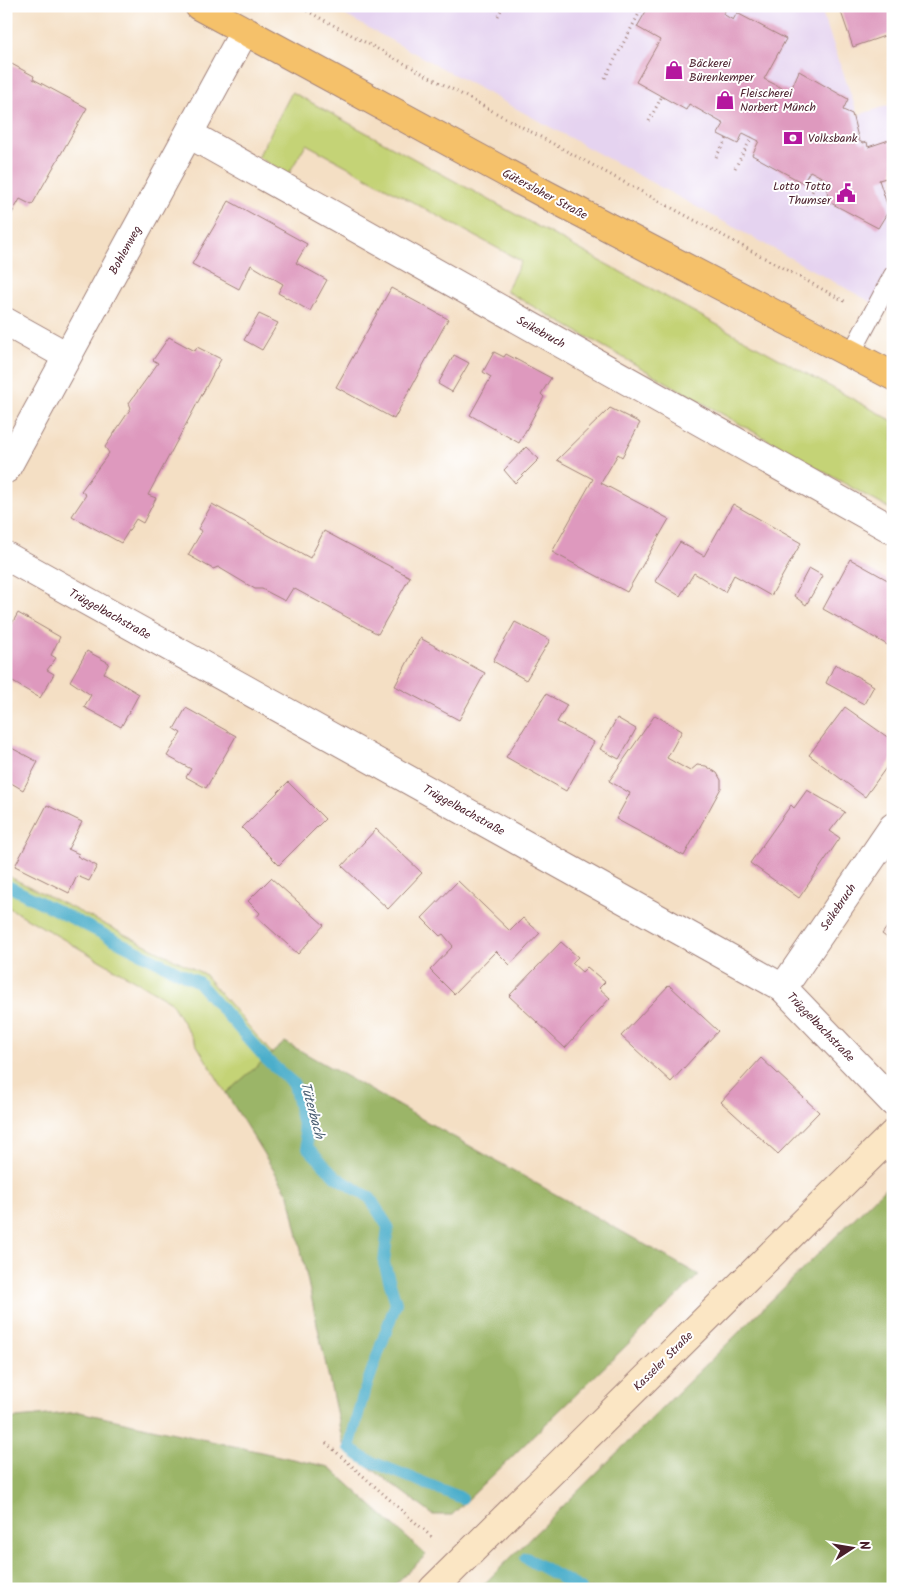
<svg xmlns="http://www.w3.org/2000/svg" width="899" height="1595" viewBox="0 0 899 1595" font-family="Kalam,sans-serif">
	<rect width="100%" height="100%" fill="#fff"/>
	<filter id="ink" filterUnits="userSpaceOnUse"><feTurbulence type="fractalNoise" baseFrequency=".02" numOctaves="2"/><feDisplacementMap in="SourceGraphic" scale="10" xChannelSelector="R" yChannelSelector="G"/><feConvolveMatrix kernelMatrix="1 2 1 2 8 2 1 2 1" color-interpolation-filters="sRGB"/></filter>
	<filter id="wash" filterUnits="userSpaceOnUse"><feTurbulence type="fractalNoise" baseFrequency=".0096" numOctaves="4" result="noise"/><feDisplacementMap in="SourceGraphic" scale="20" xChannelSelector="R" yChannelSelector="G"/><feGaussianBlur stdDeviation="1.12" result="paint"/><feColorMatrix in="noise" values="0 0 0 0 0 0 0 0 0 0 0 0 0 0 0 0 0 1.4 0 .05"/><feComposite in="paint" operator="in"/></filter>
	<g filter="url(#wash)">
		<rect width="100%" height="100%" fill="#f4dfc4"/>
		<path fill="#e5d3f0" d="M 328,6 L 820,6 L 858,115 L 893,104 L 893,314 Z"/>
		<g fill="#c4d376" stroke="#877950">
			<path d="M 292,92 L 893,421 L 893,511 L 506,291 L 521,261 L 306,144 L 288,175 L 258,157 Z"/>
			<path d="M 6,875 L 204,974 L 273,1055 L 226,1093 L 170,1001 L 6,906 Z"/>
		</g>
		<g fill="#9bb567" stroke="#726a49">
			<path d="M 285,1042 L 699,1275 L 452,1515 L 433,1515 L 344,1448 L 289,1195 L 226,1093 Z"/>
			<path d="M 893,1180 L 893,1589 L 479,1589 Z"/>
			<path d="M 79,1412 L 329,1467 L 426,1555 L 390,1589 L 6,1589 L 6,1419 Z"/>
		</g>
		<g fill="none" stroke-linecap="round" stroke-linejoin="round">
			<g stroke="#4baecb" stroke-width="12">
				<path d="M 6,885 L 198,982 L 268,1061 L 294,1084 L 308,1148 L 336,1177 L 370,1198 L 388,1227 L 384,1263 L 396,1303 L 362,1399 L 349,1448 L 367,1460 L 462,1498"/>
				<path d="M 526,1558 L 581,1589"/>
			</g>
		</g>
		<g id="blocks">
			<g fill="#de99be">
				<path d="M 649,6 L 728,6 L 723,14 L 733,20 L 737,13 L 786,39 L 764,79 L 790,92 L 799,71 L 848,99 L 843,110 L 852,114 L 859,141 L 863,143 L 867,142 L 868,147 L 889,140 L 893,150 L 893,176 L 879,180 L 889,210 L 878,228 L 829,202 L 827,190 L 831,182 L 810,171 L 803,183 L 752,155 L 759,141 L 743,133 L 738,144 L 718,134 L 724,124 L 689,104 L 686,110 L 636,82 L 660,40 L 637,27 Z"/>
				<path d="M 839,6 L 893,6 L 893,33 L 853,47 Z"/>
				<path d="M 6,61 L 34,76 L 33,79 L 87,108 L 32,205 L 20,199 L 6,224 Z"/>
				<path d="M 229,201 L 307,244 L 296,263 L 327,280 L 310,311 L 278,293 L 283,284 L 251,265 L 239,289 L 192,264 Z"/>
				<path d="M 391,288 L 448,319 L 394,419 L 336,387 Z"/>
				<path d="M 259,314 L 278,323 L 262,350 L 244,340 Z"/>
				<path d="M 169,337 L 195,351 L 197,347 L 221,359 L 148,495 L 156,498 L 143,523 L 136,519 L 121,543 L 72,516 L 86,495 L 81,491 L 109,453 L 105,447 L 131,408 L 129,403 L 158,363 L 153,360 Z"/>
				<path d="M 494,352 L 504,357 L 506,354 L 551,378 L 541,394 L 544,397 L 519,443 L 470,415 L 491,377 L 483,372 Z"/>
				<path d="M 454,355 L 469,363 L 452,392 L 438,384 Z"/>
				<path d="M 610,408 L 640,423 L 622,457 L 618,454 L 601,483 L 669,519 L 627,592 L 552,552 L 593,479 L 557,460 Z"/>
				<path d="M 526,447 L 539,459 L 515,483 L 504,470 Z"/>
				<path d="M 212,504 L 310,558 L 324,531 L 410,577 L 378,634 L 293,588 L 285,601 L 262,589 L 255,589 L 218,567 L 213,569 L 188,555 L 202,531 L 198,529 Z"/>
				<path d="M 733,504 L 801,543 L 771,596 L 734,575 L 725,592 L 694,573 L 680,596 L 655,581 L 680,542 L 704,556 Z"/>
				<path d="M 850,559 L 893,583 L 893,648 L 823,609 Z"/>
				<path d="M 809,568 L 823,576 L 806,605 L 794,596 Z"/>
				<path d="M 18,613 L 60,637 L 51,655 L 56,658 L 47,670 L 54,674 L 40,698 L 6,678 L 6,634 Z"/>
				<path d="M 515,622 L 550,640 L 526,680 L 493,661 Z"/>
				<path d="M 420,638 L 485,673 L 459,720 L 395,686 Z"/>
				<path d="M 87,651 L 109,663 L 104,673 L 139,694 L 121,727 L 84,707 L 91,695 L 70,681 Z"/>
				<path d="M 835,664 L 874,686 L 864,704 L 826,683 Z"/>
				<path d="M 546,694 L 567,705 L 557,722 L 594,742 L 566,791 L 506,757 Z"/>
				<path d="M 845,707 L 893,741 L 893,758 L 865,797 L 809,755 Z"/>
				<path d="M 186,708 L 236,736 L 206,788 L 186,777 L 191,769 L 167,756 L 181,733 L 174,729 Z"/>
				<path d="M 655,715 L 682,731 L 667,758 L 690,771 L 697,765 L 706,766 L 717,773 L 721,780 L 721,788 L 684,856 L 616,819 L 630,793 L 609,781 Z"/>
				<path d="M 617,718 L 636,729 L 619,759 L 600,749 Z"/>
				<path d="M 6,745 L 38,762 L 23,790 L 6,780 Z"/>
				<path d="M 288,782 L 325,819 L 279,865 L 242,828 Z"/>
				<path d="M 807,790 L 845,812 L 830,831 L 840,838 L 799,898 L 750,863 L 791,805 L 794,808 Z"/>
				<path d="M 47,805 L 82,822 L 68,849 L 79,854 L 77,856 L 97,866 L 89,881 L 77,876 L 69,893 L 15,866 Z"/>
				<path d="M 376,829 L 422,873 L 388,909 L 342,866 Z"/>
				<path d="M 271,878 L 324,925 L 298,954 L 257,917 L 260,913 L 248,901 Z"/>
				<path d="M 458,881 L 510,931 L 523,918 L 540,933 L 510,965 L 496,951 L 454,994 L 430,970 L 453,946 L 443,934 L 440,936 L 422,918 Z"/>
				<path d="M 893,919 L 893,942 L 882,934 Z"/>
				<path d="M 561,942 L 578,957 L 572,963 L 582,972 L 587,967 L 605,982 L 599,988 L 610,998 L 565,1048 L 509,996 Z"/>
				<path d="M 669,985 L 718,1031 L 671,1082 L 621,1036 Z"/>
				<path d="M 761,1058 L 819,1112 L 778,1154 L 721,1102 Z"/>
			</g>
		</g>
	</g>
	<g filter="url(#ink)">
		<use href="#blocks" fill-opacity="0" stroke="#9f7f78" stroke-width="1"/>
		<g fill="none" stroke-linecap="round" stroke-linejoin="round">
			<g stroke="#9f7f78" stroke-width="20">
				<path id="lane" d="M 851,354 L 893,275"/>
			</g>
			<g stroke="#9f7f78" stroke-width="30">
				<g id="street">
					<path d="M 189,134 L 893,530"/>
					<path d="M 6,322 L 67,356"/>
					<path d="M 6,469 L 244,32"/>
					<path d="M 6,556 L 783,988 L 893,1102"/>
					<path d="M 783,988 L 893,827"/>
				</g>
			</g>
			<g stroke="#9f7f78" stroke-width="30">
				<path id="secondary" d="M 433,1589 L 893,1134"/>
			</g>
			<g stroke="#9f7f78" stroke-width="30">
				<path id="primary" d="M 199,6 L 545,194 L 893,376"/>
			</g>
			<g stroke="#9f7f78" stroke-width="3" stroke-dasharray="1 4" stroke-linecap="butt">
				<path d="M 298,6 L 846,302"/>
				<path d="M 498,16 L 503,6"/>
				<path d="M 605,78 L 643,6"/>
				<path d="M 649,121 L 662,96"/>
				<path d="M 716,157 L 727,138"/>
				<path d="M 735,168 L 752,137"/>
				<path d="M 805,205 L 820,177"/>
				<path d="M 326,1443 L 434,1539"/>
			</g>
			<use href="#lane" stroke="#fff" stroke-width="18"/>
			<use href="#street" stroke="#fff" stroke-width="28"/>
			<use href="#secondary" stroke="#fbe6c4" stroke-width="28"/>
			<use href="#primary" stroke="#f5c16b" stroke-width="28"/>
		</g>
	</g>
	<defs>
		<g id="shop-bare" transform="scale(1.5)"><path d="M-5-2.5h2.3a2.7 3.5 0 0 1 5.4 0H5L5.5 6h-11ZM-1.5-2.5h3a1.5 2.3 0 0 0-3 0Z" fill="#b5179e" stroke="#fff" stroke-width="2.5" paint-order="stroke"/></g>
		<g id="bank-bare" transform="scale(1.5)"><path d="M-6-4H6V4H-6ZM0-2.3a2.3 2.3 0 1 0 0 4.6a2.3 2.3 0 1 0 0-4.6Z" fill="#b5179e" stroke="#fff" stroke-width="2.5" paint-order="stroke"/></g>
		<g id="civic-bare" transform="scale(1.5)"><path d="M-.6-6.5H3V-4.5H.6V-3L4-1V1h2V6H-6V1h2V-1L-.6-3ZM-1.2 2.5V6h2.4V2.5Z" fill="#b5179e" stroke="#fff" stroke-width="2.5" paint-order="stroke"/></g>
	</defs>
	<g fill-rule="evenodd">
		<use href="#shop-bare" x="674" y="70"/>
		<use href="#shop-bare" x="725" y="100"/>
		<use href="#bank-bare" x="793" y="138"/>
		<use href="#civic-bare" x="846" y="193"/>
	</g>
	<g text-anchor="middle" stroke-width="4" stroke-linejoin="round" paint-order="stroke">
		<g font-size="12" fill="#4a1f2b" stroke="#fff" text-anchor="start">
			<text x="689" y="67">Bäckerei<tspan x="689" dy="14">Bürenkemper</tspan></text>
			<text x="740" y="97">Fleischerei<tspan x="740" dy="14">Norbert Münch</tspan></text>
			<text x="808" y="142">Volksbank</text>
			<text x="831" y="190" text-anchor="end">Lotto Totto<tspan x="831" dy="14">Thumser</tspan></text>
		</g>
		<g font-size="12" fill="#4a1f2b" stroke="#fff">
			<text transform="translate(545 194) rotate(28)" y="4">Gütersloher Straße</text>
			<text transform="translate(125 250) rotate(-61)" y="4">Bohlenweg</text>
			<text transform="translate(541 332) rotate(29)" y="4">Seikebruch</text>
			<text transform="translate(110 614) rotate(29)" y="4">Trüggelbachstraße</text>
			<text transform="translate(464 810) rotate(29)" y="4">Trüggelbachstraße</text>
			<text transform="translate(838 907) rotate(-56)" y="4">Seikebruch</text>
			<text transform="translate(821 1027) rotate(46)" y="4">Trüggelbachstraße</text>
			<text transform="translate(663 1361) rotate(-45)" y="4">Kasseler Straße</text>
		</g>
		<g font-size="14" font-style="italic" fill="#4a5f73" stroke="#fff">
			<text transform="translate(313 1110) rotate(75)" y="5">Tüterbach</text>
		</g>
	</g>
	<rect width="899" height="1595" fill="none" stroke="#fff" stroke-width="25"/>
	<g transform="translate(852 1548) rotate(78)" stroke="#ffffff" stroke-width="4" paint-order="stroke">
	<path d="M0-4L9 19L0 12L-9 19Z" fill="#4a1f2b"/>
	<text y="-8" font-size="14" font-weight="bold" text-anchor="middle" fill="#4a1f2b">N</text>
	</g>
</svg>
